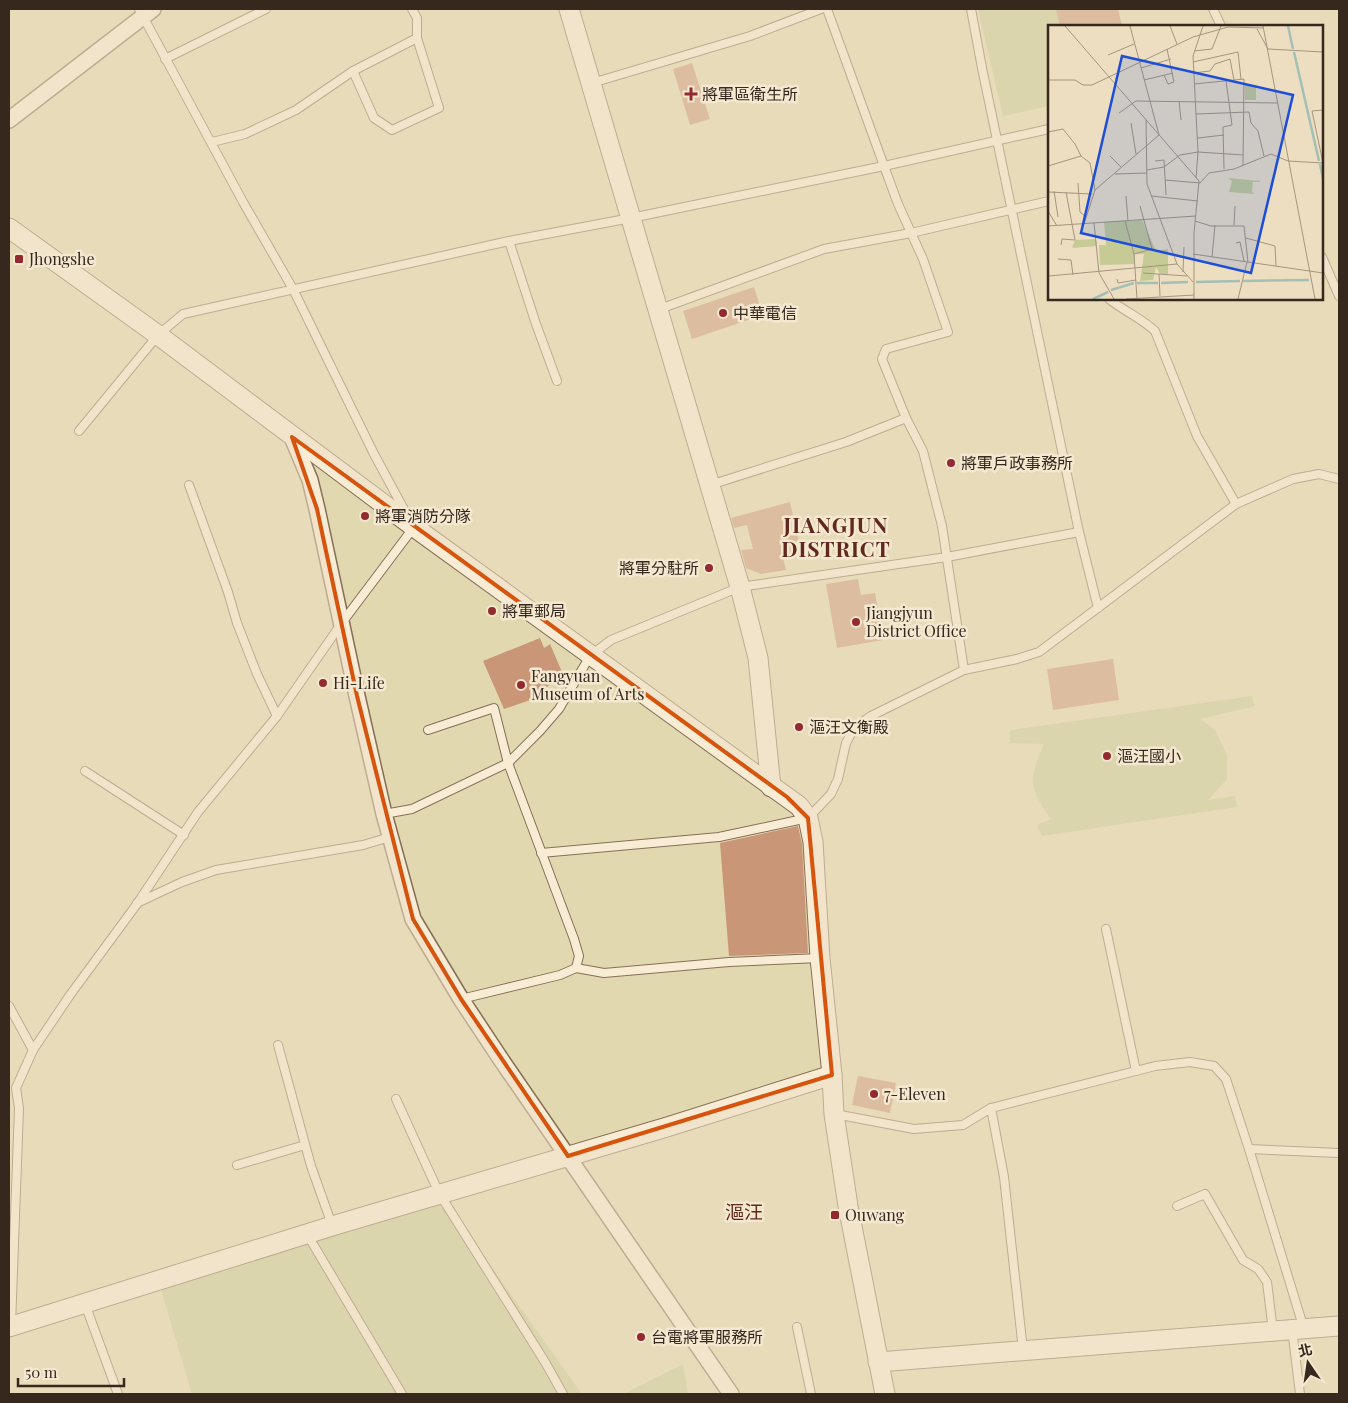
<svg xmlns="http://www.w3.org/2000/svg" width="1348" height="1403" viewBox="0 0 1348 1403" font-family="'Playfair Display','Noto Sans TC',serif">
	<rect width="100%" height="100%" fill="#eddec1"/>
	<path fill="#e2d8af" fill-rule="evenodd" d="M 9,9 L 1339,9 L 1339,1394 L 9,1394 ZM 1049,26 L 1322,26 L 1322,299 L 1049,299 Z"/>
	<g fill="#c6ca95">
		<path d="M 978,9 L 1058,9 L 1062,26 L 1049,26 L 1049,106 L 1003,116 Z"/>
		<path d="M 1252,696 L 1255,706 L 1201,719 L 1215,730 L 1227,755 L 1227,779 L 1208,800 L 1235,796 L 1237,807 L 1042,836 L 1037,825 L 1051,819 C 1028,788 1029,778 1044,744 L 1010,743 L 1010,730 Z"/>
		<path d="M 439,1193 L 582,1394 L 192,1394 L 158,1280 Z"/>
		<path d="M 683,1364 L 688,1394 L 623,1394 Z"/>
	</g>
	<g fill="#ca9678">
		<path d="M 1056,9 L 1118,9 L 1122,26 L 1060,26 Z"/>
		<path d="M 692,63 L 710,119 L 690,125 L 673,69 Z"/>
		<path d="M 754,287 L 763,315 L 692,339 L 683,311 Z"/>
		<path d="M 790,502 L 802,554 L 783,558 L 786,570 L 761,574 L 746,568 L 741,550 L 753,549 L 747,525 L 734,528 L 731,518 Z"/>
		<path d="M 858,579 L 861,595 L 875,593 L 883,640 L 837,648 L 826,584 Z"/>
		<path d="M 540,638 L 544,648 L 550,644 L 562,672 L 536,698 L 504,709 L 483,661 Z"/>
		<path d="M 1113,659 L 1119,700 L 1053,710 L 1047,669 Z"/>
		<path d="M 798,826 L 802,844 L 808,953 L 729,956 L 720,843 Z"/>
		<path d="M 858,1076 L 896,1083 L 890,1113 L 852,1105 Z"/>
	</g>
	<g fill="none" stroke-linecap="round" stroke-linejoin="round">
		<g stroke="#866f59" stroke-width="10">
			<g id="service">
				<path d="M 139,9 L 243,202 L 293,289 L 374,454 L 407,515"/>
				<path d="M 827,9 L 884,166 L 898,204 L 923,259 L 948,332 L 886,349 L 882,359 L 906,418 L 923,451 L 942,526 L 964,670"/>
				<path d="M 971,9 L 982,68 L 1079,532 L 1098,608"/>
				<path d="M 1213,9 L 1221,26"/>
				<path d="M 165,59 L 266,9"/>
				<path d="M 353,71 L 374,118 L 392,130 L 439,108 L 417,38 L 417,18 L 412,9"/>
				<path d="M 592,83 L 750,36 L 821,9"/>
				<path d="M 212,142 L 245,134 L 296,110 L 353,71 L 417,38"/>
				<path d="M 509,241 L 536,324 L 557,381"/>
				<path d="M 1322,257 L 1339,296"/>
				<path d="M 1109,299 C 1124,311 1141,318 1155,331 L 1197,436 L 1236,504"/>
				<path d="M 657,310 L 824,249 L 911,233 L 1049,201"/>
				<path d="M 79,431 L 158,335 L 183,314 L 509,241 L 631,218 L 884,166 L 1049,129"/>
				<path d="M 189,485 L 228,592 L 237,623 L 257,674 L 277,716"/>
				<path d="M 710,485 L 846,442 L 906,418"/>
				<path d="M 428,730 L 494,708 L 508,763 L 574,939 L 579,956 L 576,968"/>
				<path d="M 85,771 L 184,835"/>
				<path d="M 384,814 L 412,809 L 508,763 L 540,731 L 559,709 L 590,656 L 611,640 L 740,587 L 947,557 L 1079,532"/>
				<path d="M 541,853 L 719,837 L 808,818 L 831,794 L 838,779 L 846,743 L 854,728 L 871,716 L 964,670 L 1017,659 L 1039,652 L 1236,504 L 1293,479 L 1319,474 L 1339,479"/>
				<path d="M 137,903 L 182,882 L 216,870 L 363,845 L 390,837"/>
				<path d="M 1106,929 L 1136,1071"/>
				<path d="M 461,999 L 560,975 L 576,968 L 604,973 L 729,962 L 820,958"/>
				<path d="M 9,1006 L 33,1050"/>
				<path d="M 278,1045 L 311,1166 L 332,1225"/>
				<path d="M 396,1099 L 439,1193 L 545,1362 L 563,1394"/>
				<path d="M 991,1108 L 1004,1177 L 1023,1350"/>
				<path d="M 835,1114 L 914,1129 L 963,1125 L 991,1108 L 1155,1066 L 1190,1062 L 1214,1066 L 1226,1079 L 1249,1149 L 1304,1329"/>
				<path d="M 1249,1149 L 1339,1153"/>
				<path d="M 237,1165 L 305,1145"/>
				<path d="M 1177,1206 L 1205,1194 L 1243,1260 L 1258,1269 L 1267,1282 L 1273,1331"/>
				<path d="M 307,1234 L 402,1394"/>
				<path d="M 85,1304 L 118,1394"/>
				<path d="M 11,1325 L 19,1108 L 16,1088 L 33,1050 L 70,995 L 137,904 L 198,812 L 277,716 L 341,624 L 414,527"/>
				<path d="M 797,1327 L 811,1394"/>
				<path d="M 1292,1329 L 1300,1394"/>
			</g>
		</g>
		<g stroke="#866f59" stroke-width="18">
			<g id="minor">
				<path d="M 9,120 L 153,9"/>
				<path d="M 292,437 L 310,480 L 317,509 L 357,696 L 384,814 L 413,919 L 461,999 L 500,1058 L 731,1394"/>
			</g>
		</g>
		<g stroke="#866f59" stroke-width="21">
			<g id="tertiary">
				<path d="M 569,9 L 740,587 L 758,658 L 771,787"/>
				<path d="M 9,228 L 158,335 L 414,527 L 799,806 L 808,818 L 813,842 L 820,958 L 832,1075 L 834,1114 L 848,1206 L 885,1394"/>
				<path d="M 9,1327 L 332,1226 L 667,1127 L 832,1075"/>
				<path d="M 878,1362 L 1339,1326"/>
			</g>
		</g>
		<use href="#service" stroke="#f8ecd4" stroke-width="8"/>
		<use href="#minor" stroke="#f8ecd4" stroke-width="15"/>
		<use href="#tertiary" stroke="#f8ecd4" stroke-width="19"/>
	</g>
	<path d="M0 0H1348V1403H0ZM 292,437 L 787,797 L 808,818 L 832,1075 L 568,1156 L 461,999 L 413,919 L 357,696 L 317,509 Z" fill="#eddec1" fill-opacity=".55" fill-rule="evenodd"/>
	<path fill="none" stroke="#d6540e" stroke-width="4" stroke-linejoin="round" d="M 292,437 L 787,797 L 808,818 L 832,1075 L 568,1156 L 461,999 L 413,919 L 357,696 L 317,509 Z"/>
	<g fill="#932a30" stroke="#f4e8d0" stroke-width="2">
		<path d="M688.5 86.5h5v5h5v5h-5v5h-5v-5h-5v-5h5z"/>
		<rect x="14" y="254" width="10" height="10" rx="2.5"/>
		<circle cx="723" cy="313" r="5"/>
		<circle cx="951" cy="463" r="5"/>
		<circle cx="365" cy="516" r="5"/>
		<circle cx="709" cy="568" r="5"/>
		<circle cx="492" cy="611" r="5"/>
		<circle cx="856" cy="622" r="5"/>
		<circle cx="323" cy="683" r="5"/>
		<circle cx="521" cy="685" r="5"/>
		<circle cx="799" cy="727" r="5"/>
		<circle cx="1107" cy="756" r="5"/>
		<circle cx="874" cy="1094" r="5"/>
		<rect x="830" y="1210" width="10" height="10" rx="2.5"/>
		<circle cx="641" cy="1337" r="5"/>
	</g>
	<g text-anchor="middle" stroke-width="5" stroke-linejoin="round" paint-order="stroke">
		<g font-size="16" fill="#36281d" stroke="#f4e8d0" text-anchor="start">
			<text x="702" y="100">將軍區衛生所</text>
			<text x="29" y="265">Jhongshe</text>
			<text x="733" y="319">中華電信</text>
			<text x="961" y="469">將軍戶政事務所</text>
			<text x="375" y="522">將軍消防分隊</text>
			<text x="699" y="574" text-anchor="end">將軍分駐所</text>
			<text x="502" y="617">將軍郵局</text>
			<text x="866" y="619">Jiangjyun<tspan x="866" dy="18">District Office</tspan></text>
			<text x="531" y="682">Fangyuan<tspan x="531" dy="18">Museum of Arts</tspan></text>
			<text x="333" y="689">Hi-Life</text>
			<text x="809" y="733">漚汪文衡殿</text>
			<text x="1117" y="762">漚汪國小</text>
			<text x="884" y="1100">7-Eleven</text>
			<text x="845" y="1221">Ouwang</text>
			<text x="651" y="1343">台電將軍服務所</text>
		</g>
		<g font-size="19" fill="#61291d" stroke="#f4e8d0">
			<text x="744" y="1219">漚汪</text>
		</g>
		<g font-size="21" font-weight="bold" letter-spacing="1" fill="#61291d" stroke="#f4e8d0">
			<text x="836" y="533">JIANGJUN<tspan x="836" dy="24">DISTRICT</tspan></text>
		</g>
	</g>
	<g transform="translate(1048 25)">
		<rect width="275" height="275" fill="#eddec1"/>
		<path d="M 197,60 L 208,60 L 208,75 L 197,75 ZM 180,153 L 212,156 L 212,157 L 205,157 L 204,167 L 207,169 L 181,167 L 184,156 ZM 94,195 L 108,226 L 120,224 L 120,249 L 112,249 L 108,242 L 105,255 L 92,256 L 96,229 L 87,229 L 87,239 L 52,240 L 51,220 L 58,220 L 56,197 ZM 48,214 L 49,221 L 24,223 L 27,215 Z" fill="#c6ca95"/>
		<path fill="none" stroke="#a4bfb6" stroke-width="2.5" d="M 240,1 L 245,24M 246,27 L 271,136M 272,139 L 275,154M 195,256 L 261,255M 148,257 L 192,256M 89,258 L 110,258M 113,258 L 140,257M 63,265 L 86,258M 45,274 L 60,267"/>
		<path fill="none" stroke="#a4957f" stroke-width="1" d="M 17,1 L 151,156 L 146,208 L 146,274M 122,1 L 129,19M 215,1 L 267,274M 209,4 L 220,24 L 275,27M 146,26 L 164,24 L 173,1M 60,30 L 86,19M 145,37 L 190,27 L 193,54M 93,43 L 123,34M 145,48 L 162,46 L 167,39 L 182,34 L 186,55M 116,50 L 120,59 L 126,57 L 119,24M 0,55 L 27,55 L 35,60 L 44,60 L 145,12 L 180,2 L 215,3M 96,55 L 125,48M 146,59 L 196,54 L 195,140M 131,76 L 133,95M 71,88 L 88,76 L 229,78M 148,89 L 201,87 L 203,98 L 210,106 L 216,131M 98,95 L 99,159 L 129,239 L 145,257M 83,98 L 88,129M 0,107 L 15,104 L 27,119 L 33,131 L 42,138 L 47,165M 150,113 L 176,110M 62,131 L 73,142M 107,136 L 116,135 L 118,170M 0,141 L 33,131M 176,144 L 175,102 L 184,100 L 178,56M 99,145 L 116,142 L 132,130 L 150,127 L 195,130M 67,149 L 99,148M 148,153 L 150,127 L 145,31 L 155,1M 117,155 L 152,158 L 161,148 L 186,144 L 223,129 L 240,136 L 275,138 L 264,86 L 275,85M 30,158 L 32,187 L 38,192M 6,166 L 10,192M 0,167 L 44,169M 78,171 L 80,196M 103,171 L 150,176M 0,186 L 9,201M 77,196 L 86,229 L 89,274M 147,196 L 163,201 L 196,201 L 200,237M 46,198 L 51,248 L 66,274M 36,199 L 47,165 L 111,110 L 82,1M 186,200 L 187,181M 0,201 L 148,191M 198,213 L 227,221 L 228,241M 188,218 L 192,217 L 196,236M 13,220 L 14,214 L 27,215 L 18,167M 86,229 L 104,224 L 92,181M 145,229 L 275,248M 164,232 L 167,200M 0,234 L 0,254M 10,234 L 23,235 L 25,250M 135,247 L 136,222M 95,248 L 139,251M 111,249 L 112,271M 1,251 L 129,239M 69,254 L 70,258 L 88,255M 78,274 L 146,270M 190,274 L 199,237"/>
		<path fill="#1d4ed8" fill-opacity="0.15" stroke="#1d4ed8" stroke-width="2.5" d="M 74,31 L 245,70 L 203,248 L 33,208 Z"/>
		<rect width="275" height="275" fill="none" stroke="#36281d" stroke-width="2.5"/>
	</g>
	<rect width="1348" height="1403" fill="none" stroke="#36281d" stroke-width="20"/>
	<g transform="translate(1308 1363) rotate(347)" stroke="#f4e8d0" stroke-width="4" paint-order="stroke">
	<path d="M0-4L9 19L0 12L-9 19Z" fill="#36281d"/>
	<text y="-8" font-size="14" font-weight="bold" text-anchor="middle" fill="#36281d">北</text>
	</g>
	<path d="M18 1378v8h106v-8" fill="none" stroke="#36281d" stroke-width="2.5"/>
	<text x="25" y="1378" font-size="15" fill="#36281d" stroke="#f4e8d0" stroke-width="4" paint-order="stroke">50 m</text>
</svg>
